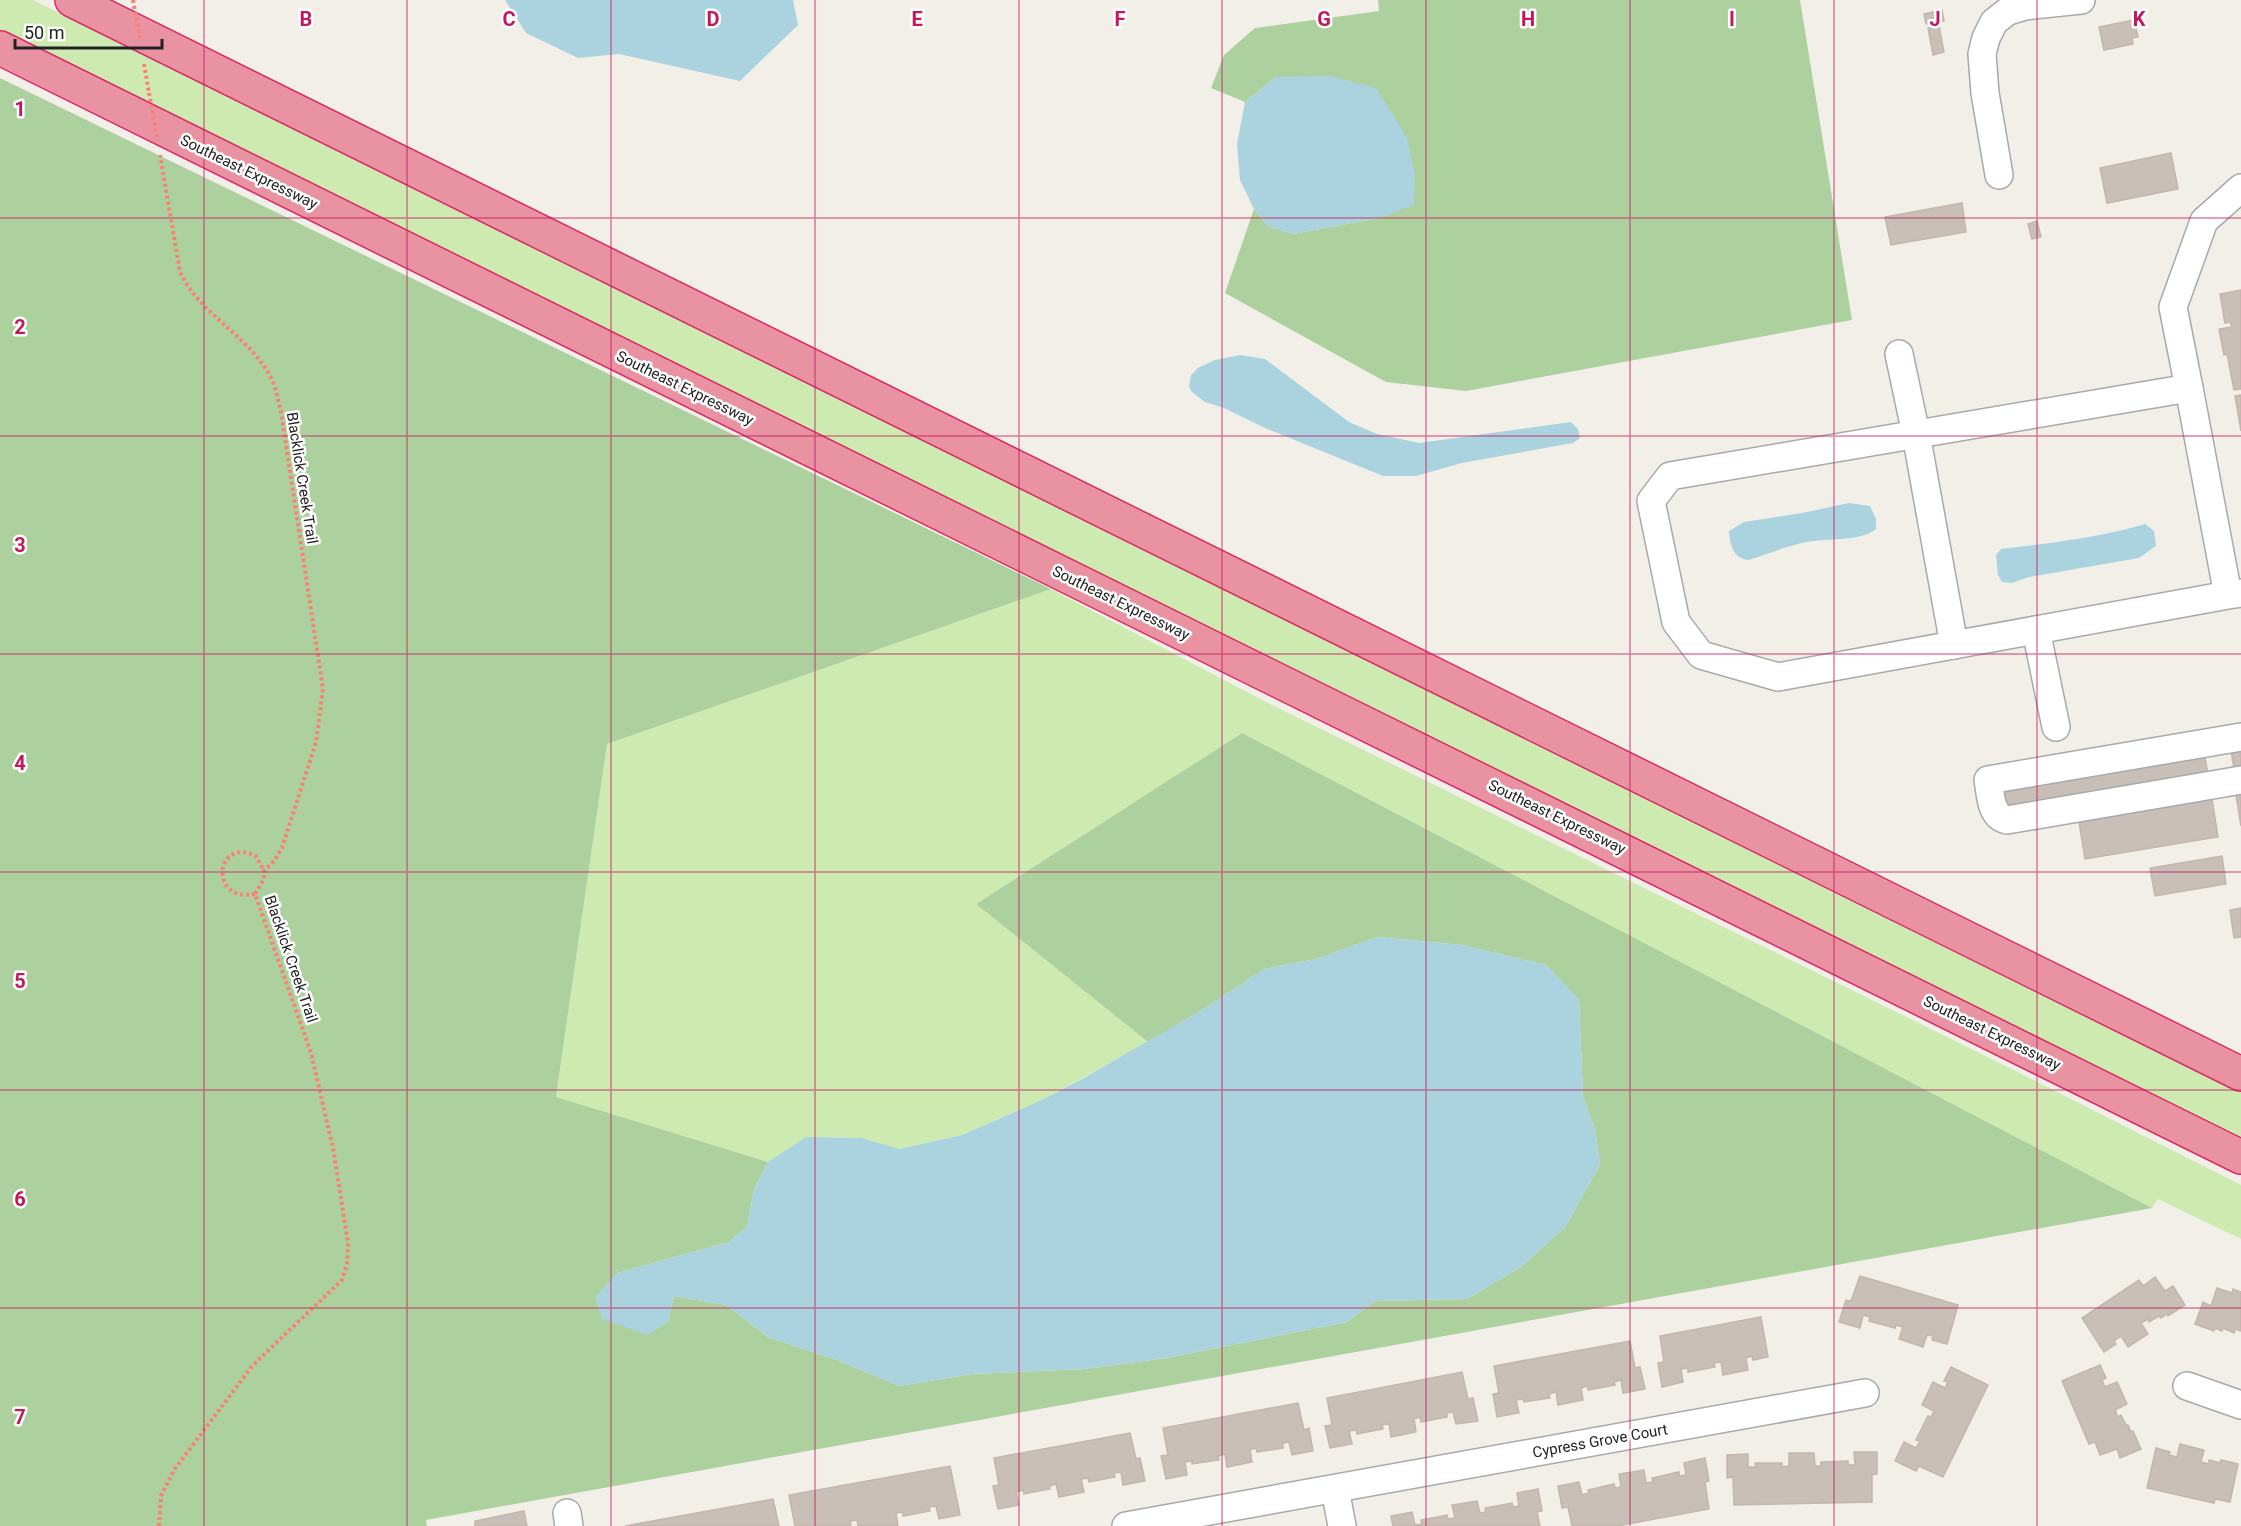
<svg xmlns="http://www.w3.org/2000/svg" width="2241" height="1526" viewBox="0 0 2241 1526" font-family="Roboto,sans-serif">
	<rect width="100%" height="100%" fill="#f2efe9"/>
	<g fill="#cdebb0">
		<path d="M 0,0 L 33,0 L 2241,1091 L 2241,1141 L 0,33 Z"/>
		<path d="M 1051,589 L 1264,701 L 2004,1065 L 2241,1185 L 2241,1239 L 2158,1199 L 2152,1208 L 1242,733 L 976,904 L 1148,1042 L 1044,1099 L 962,1135 L 899,1149 L 862,1138 L 806,1137 L 768,1162 L 556,1098 L 607,744 Z"/>
	</g>
	<g fill="#add19e">
		<path d="M 1378,0 L 1800,0 L 1852,320 L 1466,391 L 1386,382 L 1225,293 L 1254,209 L 1268,226 L 1293,234 L 1379,218 L 1276,77 L 1245,102 L 1211,88 L 1224,55 L 1255,28 L 1379,11 Z"/>
		<path d="M 0,78 L 1051,589 L 607,744 L 556,1097 L 768,1162 L 754,1190 L 747,1227 L 729,1242 L 617,1273 L 668,1322 L 674,1296 L 726,1305 L 768,1337 L 840,1361 L 899,1386 L 972,1374 L 1085,1369 L 1166,1358 L 1347,1322 L 1375,1301 L 1467,1299 L 1522,1266 L 1566,1226 L 1600,1164 L 1595,1130 L 1583,1097 L 1579,1000 L 1546,965 L 1462,945 L 1378,937 L 1316,959 L 1264,969 L 1202,1010 L 1148,1042 L 976,904 L 1242,733 L 2152,1208 L 426,1520 L 427,1526 L 0,1526 Z"/>
	</g>
	<g fill="#aad3df">
		<path d="M 505,0 L 793,0 L 798,25 L 740,81 L 619,54 L 578,58 L 526,33 Z"/>
		<path d="M 1330,76 L 1376,88 L 1407,138 L 1415,175 L 1414,205 L 1379,218 L 1293,234 L 1268,226 L 1254,209 L 1240,180 L 1237,144 L 1245,102 L 1276,77 Z"/>
		<path d="M 1240,355 L 1265,359 L 1349,422 L 1377,434 L 1419,443 L 1571,422 L 1578,429 L 1580,438 L 1573,443 L 1462,463 L 1416,476 L 1383,476 L 1265,428 L 1224,408 L 1205,402 L 1192,392 L 1189,387 L 1191,375 L 1198,368 L 1215,360 Z"/>
		<path d="M 1849,503 L 1870,506 L 1876,519 L 1876,529 C 1858,543 1825,537 1802,543 C 1784,547 1766,555 1748,560 C 1733,558 1730,545 1729,531 L 1744,522 L 1802,513 Z"/>
		<path d="M 2145,524 L 2154,531 L 2156,546 L 2139,558 L 2029,577 L 2012,583 L 2002,582 L 1998,575 L 1996,555 L 2001,549 C 2050,543 2098,538 2145,524 Z"/>
		<path d="M 1378,937 L 1462,945 L 1546,965 L 1579,999 L 1583,1097 L 1595,1130 L 1600,1164 L 1566,1226 L 1522,1266 L 1467,1299 L 1375,1301 L 1347,1322 L 1166,1358 L 1085,1369 L 972,1374 L 899,1386 L 840,1361 L 768,1337 L 726,1305 L 674,1296 L 668,1322 L 648,1335 L 602,1319 L 595,1297 L 617,1273 L 729,1242 L 747,1227 L 754,1190 L 768,1162 L 806,1137 L 862,1138 L 899,1149 L 962,1135 L 1044,1099 L 1082,1079 L 1202,1010 L 1264,969 L 1316,959 Z"/>
	</g>
	<g fill="#c7bfb8" stroke="#c4b6ab" stroke-width="1.5">
		<path d="M 1942,10 L 1944,21 L 1926,24 L 1924,14 Z"/>
		<path d="M 2134,20 L 2138,37 L 2132,38 L 2133,44 L 2104,50 L 2099,27 Z"/>
		<path d="M 1939,26 L 1944,52 L 1933,55 L 1928,28 Z"/>
		<path d="M 2171,153 L 2178,189 L 2107,203 L 2100,168 Z"/>
		<path d="M 1962,203 L 1966,232 L 1891,245 L 1885,217 Z"/>
		<path d="M 2037,221 L 2041,237 L 2032,239 L 2028,224 Z"/>
		<path d="M 2241,290 L 2241,389 L 2234,390 L 2227,354 L 2224,355 L 2219,329 L 2232,327 L 2230,322 L 2225,323 L 2220,294 Z"/>
		<path d="M 2241,395 L 2241,431 L 2235,396 Z"/>
		<path d="M 2241,743 L 2241,774 L 2235,775 L 2230,745 Z"/>
		<path d="M 2204,752 L 2209,780 L 2006,814 L 2000,786 Z"/>
		<path d="M 2241,794 L 2241,826 L 2236,795 Z"/>
		<path d="M 2212,799 L 2218,837 L 2085,859 L 2079,822 Z"/>
		<path d="M 2222,856 L 2226,884 L 2155,896 L 2150,868 Z"/>
		<path d="M 2241,908 L 2241,937 L 2234,938 L 2230,910 Z"/>
		<path d="M 1860,1276 L 1958,1305 L 1947,1344 L 1932,1340 L 1933,1336 L 1927,1335 L 1923,1347 L 1899,1339 L 1903,1327 L 1896,1325 L 1895,1328 L 1869,1321 L 1870,1317 L 1863,1315 L 1860,1328 L 1839,1322 L 1846,1300 L 1851,1301 Z"/>
		<path d="M 2155,1277 L 2165,1291 L 2173,1286 L 2185,1305 L 2168,1316 L 2167,1314 L 2161,1318 L 2159,1316 L 2149,1322 L 2148,1319 L 2141,1323 L 2148,1334 L 2128,1347 L 2121,1336 L 2114,1341 L 2116,1344 L 2104,1352 L 2082,1318 L 2139,1280 L 2143,1286 Z"/>
		<path d="M 2217,1288 L 2232,1293 L 2233,1289 L 2241,1292 L 2241,1331 L 2235,1329 L 2234,1333 L 2223,1328 L 2222,1331 L 2215,1328 L 2214,1331 L 2195,1324 L 2203,1302 L 2211,1306 Z"/>
		<path d="M 1761,1317 L 1768,1357 L 1753,1360 L 1752,1356 L 1746,1358 L 1748,1370 L 1723,1375 L 1721,1362 L 1714,1363 L 1715,1367 L 1688,1372 L 1688,1368 L 1681,1369 L 1683,1382 L 1662,1387 L 1658,1363 L 1664,1362 L 1660,1336 Z"/>
		<path d="M 1630,1341 L 1635,1368 L 1640,1367 L 1645,1389 L 1623,1393 L 1621,1380 L 1614,1382 L 1615,1385 L 1588,1390 L 1588,1386 L 1581,1388 L 1583,1400 L 1558,1405 L 1556,1392 L 1549,1394 L 1550,1398 L 1524,1402 L 1523,1399 L 1516,1400 L 1519,1413 L 1497,1417 L 1493,1394 L 1499,1393 L 1494,1366 Z"/>
		<path d="M 2100,1365 L 2106,1378 L 2102,1380 L 2105,1387 L 2117,1382 L 2127,1404 L 2115,1410 L 2118,1417 L 2121,1415 L 2126,1425 L 2128,1425 L 2131,1432 L 2133,1431 L 2141,1449 L 2120,1458 L 2117,1449 L 2100,1455 L 2095,1442 L 2089,1444 L 2062,1381 Z"/>
		<path d="M 1951,1367 L 1988,1385 L 1943,1477 L 1919,1466 L 1916,1471 L 1895,1461 L 1904,1442 L 1916,1448 L 1920,1441 L 1916,1440 L 1928,1416 L 1931,1417 L 1934,1411 L 1922,1405 L 1933,1382 L 1945,1388 L 1948,1382 L 1944,1381 Z"/>
		<path d="M 1462,1372 L 1468,1399 L 1473,1398 L 1478,1421 L 1456,1424 L 1453,1412 L 1447,1413 L 1447,1417 L 1421,1422 L 1420,1417 L 1414,1419 L 1416,1432 L 1391,1437 L 1389,1424 L 1382,1425 L 1383,1429 L 1357,1434 L 1356,1430 L 1349,1431 L 1352,1444 L 1330,1448 L 1325,1426 L 1332,1425 L 1327,1398 Z"/>
		<path d="M 1298,1403 L 1304,1430 L 1309,1428 L 1313,1451 L 1292,1455 L 1289,1442 L 1283,1443 L 1283,1448 L 1257,1452 L 1256,1448 L 1250,1450 L 1252,1462 L 1227,1467 L 1225,1454 L 1218,1456 L 1219,1460 L 1192,1464 L 1192,1461 L 1185,1462 L 1187,1475 L 1166,1479 L 1161,1456 L 1168,1455 L 1163,1428 Z"/>
		<path d="M 1130,1433 L 1136,1459 L 1140,1458 L 1145,1481 L 1123,1485 L 1121,1472 L 1114,1473 L 1115,1477 L 1089,1482 L 1088,1478 L 1081,1479 L 1084,1492 L 1059,1497 L 1056,1484 L 1050,1486 L 1050,1489 L 1024,1494 L 1023,1490 L 1016,1492 L 1019,1505 L 998,1509 L 993,1486 L 999,1485 L 994,1458 Z"/>
		<path d="M 2180,1444 L 2204,1450 L 2201,1462 L 2209,1464 L 2209,1460 L 2220,1463 L 2221,1460 L 2238,1464 L 2230,1502 L 2215,1499 L 2214,1503 L 2147,1488 L 2156,1448 L 2170,1452 L 2169,1455 L 2177,1457 Z"/>
		<path d="M 1854,1452 L 1877,1452 L 1877,1474 L 1872,1475 L 1872,1502 L 1734,1505 L 1733,1477 L 1727,1478 L 1727,1455 L 1748,1454 L 1748,1467 L 1756,1467 L 1755,1463 L 1782,1463 L 1782,1467 L 1789,1466 L 1789,1453 L 1814,1453 L 1815,1466 L 1821,1466 L 1821,1462 L 1848,1461 L 1848,1465 L 1855,1465 Z"/>
		<path d="M 1705,1458 L 1709,1481 L 1705,1482 L 1709,1509 L 1617,1526 L 1572,1526 L 1568,1507 L 1562,1508 L 1558,1486 L 1579,1482 L 1582,1495 L 1589,1493 L 1588,1490 L 1614,1484 L 1615,1488 L 1621,1487 L 1619,1474 L 1644,1470 L 1646,1483 L 1653,1482 L 1652,1478 L 1679,1472 L 1679,1476 L 1686,1475 L 1684,1463 Z"/>
		<path d="M 950,1466 L 960,1515 L 939,1519 L 936,1506 L 929,1507 L 930,1511 L 903,1516 L 903,1512 L 896,1513 L 898,1526 L 858,1526 L 857,1520 L 850,1521 L 851,1525 L 848,1526 L 795,1526 L 789,1495 Z"/>
		<path d="M 1538,1489 L 1542,1511 L 1537,1512 L 1540,1526 L 1393,1526 L 1391,1516 L 1412,1512 L 1415,1525 L 1422,1524 L 1421,1520 L 1447,1515 L 1448,1519 L 1455,1518 L 1452,1505 L 1477,1501 L 1480,1513 L 1486,1512 L 1485,1508 L 1512,1503 L 1513,1507 L 1519,1506 L 1517,1493 Z"/>
		<path d="M 773,1499 L 779,1526 L 625,1526 Z"/>
		<path d="M 524,1511 L 527,1526 L 475,1526 L 475,1521 Z"/>
	</g>
	<g fill="none" stroke-linecap="round" stroke-linejoin="round">
		<g stroke="#a9a9a9" stroke-width="30">
			<g id="minor">
				<path d="M 1999,175 L 1985,93 L 1982,54 L 1986,38 L 1994,22 L 2008,11 L 2025,6 L 2081,0"/>
				<path d="M 1899,354 L 1916,434 L 1954,645"/>
				<path d="M 2189,388 L 2173,307 L 2204,221 L 2241,188"/>
				<path d="M 2228,595 L 2189,388 L 1670,476 L 1651,501 L 1676,622 L 1701,655 L 1778,677 L 2228,595 L 2241,593"/>
				<path d="M 2036,630 L 2056,727"/>
				<path d="M 2241,737 L 1988,780 C 1991,795 1990,816 2007,820 L 2241,780"/>
				<path d="M 2187,1386 L 2241,1405"/>
				<path d="M 1335,1489 L 1342,1526"/>
				<path d="M 567,1513 L 569,1526"/>
				<path d="M 1126,1526 L 1865,1393"/>
			</g>
		</g>
		<g stroke="#dc2a67" stroke-width="36">
			<g id="highway">
				<path d="M 72,0 L 2241,1074"/>
				<path d="M 0,48 L 2241,1157"/>
			</g>
		</g>
		<g stroke="#fa8072" stroke-width="4" stroke-dasharray="3 3" stroke-linecap="butt">
			<path d="M 144,64 L 149,93"/>
			<path d="M 255,894 C 208,903 215,836 256,856 L 264,871"/>
			<path d="M 159,1526 L 161,1496 L 174,1470 L 253,1365 L 342,1280 L 347,1264 L 348,1243 L 333,1148 L 311,1053 L 255,894 L 264,879 L 264,871 L 274,861 L 282,848 L 316,742 L 323,689 L 281,412 C 278,400 276,387 270,376 C 248,335 200,315 180,272 L 160,155"/>
		</g>
		<use href="#minor" stroke="#fff" stroke-width="27"/>
		<use href="#highway" stroke="#e892a2" stroke-width="33"/>
		<g stroke="#fa8072" stroke-width="4" stroke-dasharray="3 3" stroke-linecap="butt">
			<path d="M 133,0 L 140,39"/>
			<path d="M 149,93 L 158,141"/>
		</g>
	</g>
	<path fill="none" stroke="#c2185b" stroke-width="1.5" stroke-opacity="0.55" d="M 204,0 L 204,1526M 407,0 L 407,1526M 611,0 L 611,1526M 815,0 L 815,1526M 1019,0 L 1019,1526M 1222,0 L 1222,1526M 1426,0 L 1426,1526M 1630,0 L 1630,1526M 1834,0 L 1834,1526M 2037,0 L 2037,1526M 0,218 L 2241,218M 0,436 L 2241,436M 0,654 L 2241,654M 0,872 L 2241,872M 0,1090 L 2241,1090M 0,1308 L 2241,1308"/>
	<g text-anchor="middle" stroke-width="5" stroke-linejoin="round" paint-order="stroke">
		<g font-size="15" fill="#222" stroke="#fff">
			<text transform="translate(249 172) rotate(26)" y="5">Southeast Expressway</text>
			<text transform="translate(685 388) rotate(26)" y="5">Southeast Expressway</text>
			<text transform="translate(302 478) rotate(81)" y="5">Blacklick Creek Trail</text>
			<text transform="translate(1121 603) rotate(26)" y="5">Southeast Expressway</text>
			<text transform="translate(1557 817) rotate(26)" y="5">Southeast Expressway</text>
			<text transform="translate(291 959) rotate(71)" y="5">Blacklick Creek Trail</text>
			<text transform="translate(1992 1033) rotate(26)" y="5">Southeast Expressway</text>
			<text transform="translate(1600 1441) rotate(-10)" y="5">Cypress Grove Court</text>
		</g>
	</g>
	<g font-size="20" text-anchor="middle" font-weight="bold" fill="#c2185b" stroke="#fff" stroke-width="5" stroke-linejoin="round" paint-order="stroke">
		<text x="306" y="26">B</text>
		<text x="509" y="26">C</text>
		<text x="713" y="26">D</text>
		<text x="917" y="26">E</text>
		<text x="1120" y="26">F</text>
		<text x="1324" y="26">G</text>
		<text x="1528" y="26">H</text>
		<text x="1732" y="26">I</text>
		<text x="1935" y="26">J</text>
		<text x="2139" y="26">K</text>
		<text x="20" y="116">1</text>
		<text x="20" y="334">2</text>
		<text x="20" y="552">3</text>
		<text x="20" y="770">4</text>
		<text x="20" y="988">5</text>
		<text x="20" y="1206">6</text>
		<text x="20" y="1424">7</text>
	</g>
	<path d="M15 39v9h147v-9" fill="none" stroke="#222222" stroke-width="3"/>
	<text x="24" y="39" font-size="18" fill="#222222" stroke="#ffffff" stroke-width="4.5" paint-order="stroke">50 m</text>
</svg>
